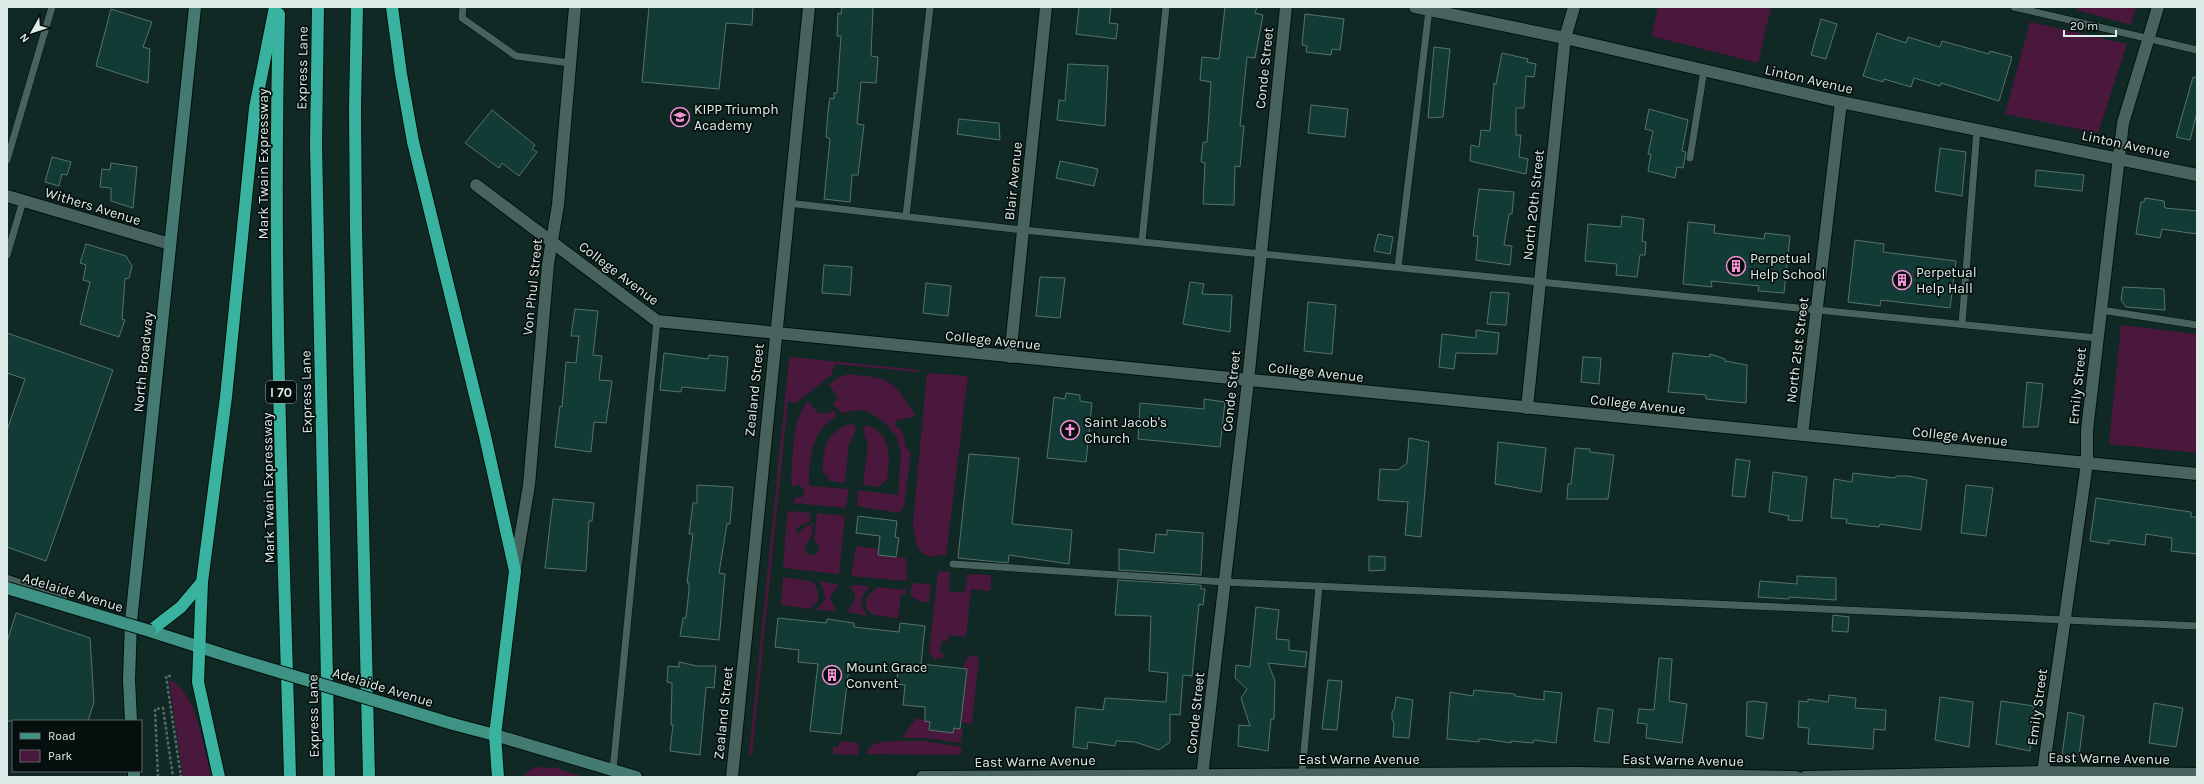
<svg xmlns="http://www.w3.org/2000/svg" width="2204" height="784" viewBox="0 0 2204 784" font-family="Karla,sans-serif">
	<rect width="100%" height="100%" fill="#102924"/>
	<g fill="#49183c">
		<path d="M 1658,7 L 1771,7 L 1758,63 L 1651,36 Z"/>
		<path d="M 2077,7 L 2136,7 L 2131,25 L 2077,10 Z"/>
		<path d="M 2030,22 L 2127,44 L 2098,133 L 2005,114 Z"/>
		<path d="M 2121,325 L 2197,334 L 2197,453 L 2109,444 Z"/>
		<path d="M 792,357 L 919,370 L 919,372 L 835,364 L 831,375 L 828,378 L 796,403 L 788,401 L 752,755 L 749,754 L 789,359 Z"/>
		<path d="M 927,373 L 968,376 L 946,556 L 937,555 L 936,557 C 916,557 915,539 913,522 Z"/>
		<path d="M 849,374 C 891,379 891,378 915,414 C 910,421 900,416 895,422 L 895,425 L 902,431 L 906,448 L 911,453 L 904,506 L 900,513 L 857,506 L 858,490 L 898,495 L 901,454 L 897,437 L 884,422 L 867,411 L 859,410 L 841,413 L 833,404 L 838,397 L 829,385 L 838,377 Z"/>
		<path d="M 808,401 L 818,413 L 829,413 L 833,410 L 837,416 C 812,430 809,457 809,483 L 810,486 L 849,489 L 846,508 L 794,503 L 795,497 L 801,498 L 805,491 L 798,484 L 793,487 L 791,484 C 793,458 791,421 808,401 Z"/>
		<path d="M 849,424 L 855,425 L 856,430 L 849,444 L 845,483 L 829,481 L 827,474 L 822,473 C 825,448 823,435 849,424 Z"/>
		<path d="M 867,425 C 893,434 890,459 887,481 L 883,482 L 880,487 L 863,485 L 868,446 L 863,428 Z"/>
		<path d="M 794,511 L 810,513 L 810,521 L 797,528 L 795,532 L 799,533 L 801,530 L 812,523 L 813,524 L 811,538 L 805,545 L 805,550 L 809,555 L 814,555 L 818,552 L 819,546 L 814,539 L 817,513 L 845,516 L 839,574 L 783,568 L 787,515 L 789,512 Z"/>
		<path d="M 856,546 L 879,549 L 879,555 L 906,558 L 907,581 L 851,576 Z"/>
		<path d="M 938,571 L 950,572 L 949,591 L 964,593 L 968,574 L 990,575 L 991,577 L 990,591 L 971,589 L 966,637 L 948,635 L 948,641 L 941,641 L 940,653 L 944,654 L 943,658 L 939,657 L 935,661 L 929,652 Z"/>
		<path d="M 783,577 L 813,582 L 818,591 L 818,601 L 810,609 L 781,605 Z"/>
		<path d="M 819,581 L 839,585 L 830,597 L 836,611 L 816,610 L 825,600 L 824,591 Z"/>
		<path d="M 912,583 L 931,584 L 929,602 L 921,602 L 910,595 Z"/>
		<path d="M 851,585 L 870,586 L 863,595 L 861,604 L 867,616 L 848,612 C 852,603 861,598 850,588 Z"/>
		<path d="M 877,587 L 906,590 L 905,595 L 901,594 L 898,618 L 873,615 L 866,608 L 866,598 Z"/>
		<path d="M 970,655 L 976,656 L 979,659 L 972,724 L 961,722 L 967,669 L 964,669 L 964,663 Z"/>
		<path d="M 169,680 C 196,688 205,753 211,777 L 183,777 Z"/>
		<path d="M 916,718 L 930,722 L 930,730 L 953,733 L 954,728 L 963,729 L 961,743 L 926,738 L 905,738 L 903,737 Z"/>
		<path d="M 843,741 L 859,743 L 858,755 L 833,754 L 833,747 L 838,747 L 839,743 Z"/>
		<path d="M 895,741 L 926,741 L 962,747 L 961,755 L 866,754 C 871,741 883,742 895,741 Z"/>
		<path d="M 535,767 L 556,768 L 583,777 L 521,777 Z"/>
	</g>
	<g fill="#113b34" stroke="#57726c">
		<path d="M 649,7 L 753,7 L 752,25 L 726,23 L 719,89 L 642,82 Z"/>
		<path d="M 842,7 L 873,7 L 871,56 L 878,57 L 876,83 L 861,82 L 857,124 L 864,125 L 858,175 L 852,175 L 850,202 L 824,199 L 830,139 L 826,137 L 828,111 L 830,98 L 834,99 L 834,93 L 837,93 L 841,36 L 837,36 L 838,13 L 841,14 Z"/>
		<path d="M 1079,7 L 1111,7 L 1109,23 L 1118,24 L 1116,39 L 1076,34 Z"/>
		<path d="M 1225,7 L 1257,7 L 1255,13 L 1263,15 L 1255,58 L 1247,57 L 1240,126 L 1244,126 L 1240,167 L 1235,166 L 1234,205 L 1203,204 L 1205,163 L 1201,162 L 1203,142 L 1207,142 L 1211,82 L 1200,80 L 1202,57 L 1219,59 Z"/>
		<path d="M 111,9 L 152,22 L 143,47 L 150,49 L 148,83 L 96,66 Z"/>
		<path d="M 1305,14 L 1344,19 L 1340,50 L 1332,49 L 1331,55 L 1306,52 L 1307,46 L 1302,45 Z"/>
		<path d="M 1821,19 L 1837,24 L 1826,59 L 1811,55 Z"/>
		<path d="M 1877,33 L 1906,43 L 1908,37 L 1940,47 L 1942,41 L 1989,54 L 1990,51 L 2012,57 L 1999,101 L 1941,83 L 1940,86 L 1914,78 L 1911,87 L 1884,79 L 1883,82 L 1863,76 Z"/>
		<path d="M 1434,47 L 1450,49 L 1443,117 L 1428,118 Z"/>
		<path d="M 1502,53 L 1528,59 L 1527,62 L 1536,64 L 1534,77 L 1526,76 L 1524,108 L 1516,108 L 1516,135 L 1521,135 L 1519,157 L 1528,159 L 1526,174 L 1470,161 L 1471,145 L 1479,147 L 1481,130 L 1490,131 L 1494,83 L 1496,84 Z"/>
		<path d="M 1068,64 L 1108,66 L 1105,126 L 1057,120 L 1059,100 L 1065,101 Z"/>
		<path d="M 2193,77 L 2197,77 L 2197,113 L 2190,140 L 2176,137 Z"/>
		<path d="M 1311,105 L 1348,109 L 1345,137 L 1308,133 Z"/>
		<path d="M 1649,109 L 1688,120 L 1682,151 L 1686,152 L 1683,168 L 1677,167 L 1675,178 L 1648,171 L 1651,154 L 1648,154 L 1653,131 L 1645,129 Z"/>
		<path d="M 492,110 L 535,145 L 532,149 L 537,152 L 519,176 L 502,163 L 499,168 L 465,143 Z"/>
		<path d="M 959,119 L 999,123 L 1000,140 L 957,134 Z"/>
		<path d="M 1940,148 L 1966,152 L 1962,196 L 1935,191 Z"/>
		<path d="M 52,157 L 71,162 L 67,175 L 62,174 L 59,186 L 45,182 Z"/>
		<path d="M 1060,161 L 1098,169 L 1094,186 L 1056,178 Z"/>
		<path d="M 111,163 L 137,167 L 133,208 L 111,201 L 111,188 L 100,187 L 102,169 L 110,170 Z"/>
		<path d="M 2036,170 L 2084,175 L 2082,191 L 2035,186 Z"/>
		<path d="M 1479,189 L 1514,192 L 1512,214 L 1509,214 L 1504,245 L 1512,246 L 1510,265 L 1476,260 L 1478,236 L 1473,236 Z"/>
		<path d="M 2145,198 L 2164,201 L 2165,208 L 2197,211 L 2197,234 L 2162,229 L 2160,238 L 2136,234 L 2141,202 L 2144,202 Z"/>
		<path d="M 1622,216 L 1644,219 L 1642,241 L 1646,242 L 1645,255 L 1640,255 L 1637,277 L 1616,275 L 1617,264 L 1585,261 L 1588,224 L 1621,227 Z"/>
		<path d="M 1688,222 L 1715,225 L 1714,233 L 1764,239 L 1765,233 L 1790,236 L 1784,293 L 1758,291 L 1759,286 L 1711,281 L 1712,287 L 1683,284 Z"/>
		<path d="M 1378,234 L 1393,237 L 1390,254 L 1374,251 Z"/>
		<path d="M 1855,240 L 1884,244 L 1883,252 L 1956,261 L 1950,308 L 1881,300 L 1880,306 L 1848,302 Z"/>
		<path d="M 86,244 L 126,256 L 132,266 L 129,278 L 125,279 L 122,319 L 125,320 L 119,337 L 80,324 L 90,282 L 83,280 L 86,265 L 80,263 Z"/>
		<path d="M 824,265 L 852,267 L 850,295 L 822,293 Z"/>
		<path d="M 1040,277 L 1065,278 L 1060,318 L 1036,316 Z"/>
		<path d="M 1190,282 L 1204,284 L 1202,294 L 1232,295 L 1230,332 L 1183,324 Z"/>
		<path d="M 926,283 L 951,286 L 948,316 L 923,313 Z"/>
		<path d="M 2123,287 L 2164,289 L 2165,310 L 2126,307 L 2121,300 Z"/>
		<path d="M 1491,292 L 1509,293 L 1506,325 L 1487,324 Z"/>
		<path d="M 1308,302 L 1336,305 L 1332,354 L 1304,351 Z"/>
		<path d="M 575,309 L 598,311 L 593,355 L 602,356 L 599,380 L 612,381 L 606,423 L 594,422 L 591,452 L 555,447 L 560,406 L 562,407 L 566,362 L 576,363 L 579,336 L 571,336 Z"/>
		<path d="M 1476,330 L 1499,333 L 1497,354 L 1456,353 L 1454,369 L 1439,367 L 1442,334 L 1476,338 Z"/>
		<path d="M 7,333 L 113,370 L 46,561 L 7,547 L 7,430 L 25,379 L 7,373 Z"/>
		<path d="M 664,353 L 708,359 L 709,355 L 728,357 L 725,391 L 682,387 L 681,392 L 660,390 Z"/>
		<path d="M 1673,353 L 1710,357 L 1710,354 L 1725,359 L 1725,361 L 1747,365 L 1746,403 L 1706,399 L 1706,395 L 1668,392 Z"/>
		<path d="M 1583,357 L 1601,358 L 1599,384 L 1581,382 Z"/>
		<path d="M 2027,382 L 2043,384 L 2038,427 L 2023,427 Z"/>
		<path d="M 1066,393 L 1080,395 L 1080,401 L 1092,403 L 1086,462 L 1047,458 L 1054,397 L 1065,399 Z"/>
		<path d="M 1204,399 L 1225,402 L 1220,447 L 1138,439 L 1140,403 L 1204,409 Z"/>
		<path d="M 1409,438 L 1429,442 L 1421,537 L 1405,535 L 1408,502 L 1378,500 L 1380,469 L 1398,470 L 1407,463 Z"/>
		<path d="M 1498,442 L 1546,448 L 1541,492 L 1495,484 Z"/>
		<path d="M 1575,448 L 1590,449 L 1590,452 L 1614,455 L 1608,499 L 1567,499 L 1568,484 L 1571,484 Z"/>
		<path d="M 969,454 L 1019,458 L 1012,524 L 1072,530 L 1069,564 L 1009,555 L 1008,563 L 958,558 Z"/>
		<path d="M 1736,459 L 1750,461 L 1745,497 L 1732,496 Z"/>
		<path d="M 1773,472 L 1807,477 L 1802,521 L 1788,520 L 1789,516 L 1769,512 Z"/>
		<path d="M 1853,473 L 1895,478 L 1896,476 L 1908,476 L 1927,480 L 1921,530 L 1880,524 L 1879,527 L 1860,525 L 1846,523 L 1847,519 L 1831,518 L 1834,479 L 1852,482 Z"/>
		<path d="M 697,485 L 733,487 L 730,524 L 727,524 L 719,573 L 725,574 L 719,640 L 680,636 L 683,618 L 686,618 L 689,590 L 689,583 L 687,583 L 693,534 L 689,534 L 693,503 L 697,503 Z"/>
		<path d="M 1966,485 L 1993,488 L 1986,536 L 1961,533 Z"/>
		<path d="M 2096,498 L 2191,512 L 2191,517 L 2197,517 L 2197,554 L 2171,551 L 2172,538 L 2146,534 L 2145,545 L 2109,540 L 2109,544 L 2090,541 Z"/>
		<path d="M 553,499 L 594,503 L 592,521 L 589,521 L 586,571 L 545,568 Z"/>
		<path d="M 858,516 L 897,521 L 895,537 L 899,538 L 896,557 L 878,555 L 880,536 L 856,533 Z"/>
		<path d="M 1167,530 L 1203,533 L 1201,575 L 1119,570 L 1119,549 L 1154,553 L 1156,534 L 1167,535 Z"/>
		<path d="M 1369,556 L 1385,557 L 1385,570 L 1369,571 Z"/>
		<path d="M 1797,576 L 1836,578 L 1836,600 L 1789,597 L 1789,599 L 1758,597 L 1760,581 L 1797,584 Z"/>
		<path d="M 1118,580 L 1201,585 L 1201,589 L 1205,589 L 1203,605 L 1199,604 L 1192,676 L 1183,675 L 1180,715 L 1170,714 L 1170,742 L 1159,750 L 1135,742 L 1119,741 L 1116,741 L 1115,746 L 1088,742 L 1087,749 L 1073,747 L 1076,707 L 1103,710 L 1105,698 L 1166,702 L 1168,673 L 1149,671 L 1151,616 L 1115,615 Z"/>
		<path d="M 1256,607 L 1279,610 L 1276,639 L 1289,640 L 1289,650 L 1307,652 L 1305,667 L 1268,663 L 1275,681 L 1274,719 L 1271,719 L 1268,751 L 1238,746 L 1239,725 L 1250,726 L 1241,698 L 1247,689 L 1235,678 L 1236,665 L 1250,667 Z"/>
		<path d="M 16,613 L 90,638 L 94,702 L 88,721 L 7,721 L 7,642 Z"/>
		<path d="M 1833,615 L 1849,617 L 1848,632 L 1832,631 Z"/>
		<path d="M 778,618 L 826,623 L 827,619 L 854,623 L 854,627 L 899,632 L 900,623 L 925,626 L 921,664 L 967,669 L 960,729 L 954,728 L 953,733 L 929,730 L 930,722 L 925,721 L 925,707 L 903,705 L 905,685 L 896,684 L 898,672 L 849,667 L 841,734 L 810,731 L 818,664 L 798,662 L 799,650 L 775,647 Z"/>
		<path d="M 1659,658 L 1672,659 L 1669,701 L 1687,704 L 1682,743 L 1646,738 L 1647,724 L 1637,723 L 1639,709 L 1654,710 Z"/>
		<path d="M 679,662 L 697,666 L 716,666 L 714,688 L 706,687 L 700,755 L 670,751 L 673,725 L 671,725 L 672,683 L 667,682 L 668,666 L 679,667 Z"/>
		<path d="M 1328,680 L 1342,681 L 1337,730 L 1322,729 Z"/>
		<path d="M 1474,690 L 1515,694 L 1515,696 L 1544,700 L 1544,691 L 1562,693 L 1556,743 L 1534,740 L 1533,743 L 1511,741 L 1511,743 L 1485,739 L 1479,739 L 1479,742 L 1447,739 L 1450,692 L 1473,696 Z"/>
		<path d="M 1829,695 L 1856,698 L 1855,708 L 1886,710 L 1885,730 L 1874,729 L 1873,749 L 1808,744 L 1809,728 L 1798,727 L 1799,701 L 1808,702 L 1808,699 L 1828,702 Z"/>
		<path d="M 1396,697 L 1413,700 L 1409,738 L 1393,737 L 1394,723 L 1392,719 L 1392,712 L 1394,710 Z"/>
		<path d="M 1940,697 L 1973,702 L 1969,747 L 1935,740 Z"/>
		<path d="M 1753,701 L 1767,703 L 1763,739 L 1746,736 L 1747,702 Z"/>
		<path d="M 2001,701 L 2034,706 L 2030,751 L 1996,744 Z"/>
		<path d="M 2154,703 L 2183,708 L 2176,747 L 2149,743 Z"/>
		<path d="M 1598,708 L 1613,710 L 1609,743 L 1594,741 Z"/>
		<path d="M 2068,712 L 2084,716 L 2079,756 L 2062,755 Z"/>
	</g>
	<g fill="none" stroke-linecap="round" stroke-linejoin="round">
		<g stroke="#00110d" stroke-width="8">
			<g id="lane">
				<path d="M 463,7 L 462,18 L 516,56 L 570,63"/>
				<path d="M 2014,7 L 2197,50"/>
				<path d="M 1690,158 L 1704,70"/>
				<path d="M 7,160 L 52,7"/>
				<path d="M 788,203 L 1023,230 L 2097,338"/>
				<path d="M 906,216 L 930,7"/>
				<path d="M 1142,241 L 1166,7"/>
				<path d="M 7,255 L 23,201"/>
				<path d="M 1398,267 L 1429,10"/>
				<path d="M 2101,310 L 2197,325"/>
				<path d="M 1962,324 L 1977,129"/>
				<path d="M 953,564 L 1225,582 L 2197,626"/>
				<path d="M 613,770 L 657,321"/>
				<path d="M 1302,774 L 1319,586"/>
			</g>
		</g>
		<g stroke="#00110d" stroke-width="14">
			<g id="street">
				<path d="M 1415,7 L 1565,38 L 1841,102 L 2197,175"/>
				<path d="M 476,185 L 657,321 L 2197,474"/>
				<path d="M 7,196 L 170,244"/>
				<path d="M 1010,357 L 1046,7"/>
				<path d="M 1527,408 L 1565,38 L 1574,7"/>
				<path d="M 1802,435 L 1841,102"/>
				<path d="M 515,569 L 529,485 L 548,264 L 558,205 L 575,7"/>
				<path d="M 7,581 L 61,599"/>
				<path d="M 2043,772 L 2087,463 L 2087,430 L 2123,123 L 2158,7"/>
				<path d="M 732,777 L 809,7"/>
				<path d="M 922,777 L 1577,773 L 1796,777"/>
				<path d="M 1202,777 L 1248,381 L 1286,7"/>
				<path d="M 1805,777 L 2043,772 L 2197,774"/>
			</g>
		</g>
		<g stroke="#00110d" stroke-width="14">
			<g id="secondary">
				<path d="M 131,721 L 129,680 L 131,621 L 195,7"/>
				<path d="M 495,735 L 636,777"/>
				<path d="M 134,771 L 134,777"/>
			</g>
		</g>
		<g stroke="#00110d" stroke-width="14">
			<g id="primary">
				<path d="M 150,631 L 237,659"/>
				<path d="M 453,724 L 495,735"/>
			</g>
		</g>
		<g stroke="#00110d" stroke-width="14">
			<g id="highway">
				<path d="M 318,7 L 316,144 L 329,777"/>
				<path d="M 357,7 L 355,108 L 356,230 L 369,777"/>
				<path d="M 392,7 L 401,74 L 413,142 L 485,436 L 515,571 L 495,735 L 498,777"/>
				<path d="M 279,14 C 272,268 283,523 290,777"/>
				<path d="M 150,631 L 181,607 L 202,582"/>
				<path d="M 219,777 L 198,682 L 202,582 L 226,397 L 255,108 L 275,7"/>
			</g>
		</g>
		<g stroke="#546a65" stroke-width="2.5" stroke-dasharray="3 2" stroke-linecap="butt">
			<path d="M 171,676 L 166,676 L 181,777"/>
			<path d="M 158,777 L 155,709 L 163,708 L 173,777"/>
		</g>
		<use href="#lane" stroke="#48625d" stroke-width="7"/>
		<use href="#street" stroke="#48625d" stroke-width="12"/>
		<use href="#secondary" stroke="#447a71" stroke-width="12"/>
		<use href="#primary" stroke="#3f9385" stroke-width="12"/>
		<use href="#highway" stroke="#39b3a0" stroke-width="12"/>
		<g stroke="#00110d" stroke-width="14" stroke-linecap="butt">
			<g id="primary-bridge">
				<path d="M 7,588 L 150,631"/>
				<path d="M 237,659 L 453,724"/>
			</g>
		</g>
		<use href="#primary-bridge" stroke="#3f9385" stroke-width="12"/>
	</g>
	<defs>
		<g id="school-ring" transform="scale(1)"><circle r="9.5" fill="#060f0d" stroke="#f391d6" stroke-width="1.5"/><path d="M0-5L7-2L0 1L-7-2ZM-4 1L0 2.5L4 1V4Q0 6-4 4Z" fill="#f391d6"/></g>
		<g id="building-ring" transform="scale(1)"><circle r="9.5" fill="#060f0d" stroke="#f391d6" stroke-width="1.5"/><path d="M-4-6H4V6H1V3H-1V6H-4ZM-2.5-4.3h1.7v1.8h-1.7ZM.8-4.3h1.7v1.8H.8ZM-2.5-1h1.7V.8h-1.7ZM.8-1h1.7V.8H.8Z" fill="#f391d6"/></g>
		<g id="church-ring" transform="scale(1)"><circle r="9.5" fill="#060f0d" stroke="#f391d6" stroke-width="1.5"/><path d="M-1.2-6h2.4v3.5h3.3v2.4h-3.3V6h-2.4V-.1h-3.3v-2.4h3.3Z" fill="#f391d6"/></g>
	</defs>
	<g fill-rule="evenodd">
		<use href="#school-ring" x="680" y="117"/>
		<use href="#building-ring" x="1736" y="266"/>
		<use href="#building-ring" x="1902" y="280"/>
		<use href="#church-ring" x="1070" y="430"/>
		<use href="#building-ring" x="832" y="675"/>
	</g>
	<g text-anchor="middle" stroke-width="3.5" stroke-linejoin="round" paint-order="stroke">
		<rect fill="#060f0d" stroke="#9caaa6" stroke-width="1" x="266" y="381" width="30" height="22" rx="3"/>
		<g font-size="13" font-weight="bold" fill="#ddece8">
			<text x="281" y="397">I 70</text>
		</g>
		<g font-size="14" fill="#ddece8" stroke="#060f0d">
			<text transform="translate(302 68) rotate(-89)" y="5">Express Lane</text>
			<text transform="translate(1264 68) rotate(-84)" y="5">Conde Street</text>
			<text transform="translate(1809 79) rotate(13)" y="5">Linton Avenue</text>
			<text transform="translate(2126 144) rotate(12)" y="5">Linton Avenue</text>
			<text transform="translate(263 164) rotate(-90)" y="5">Mark Twain Expressway</text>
			<text transform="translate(1013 181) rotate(-84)" y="5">Blair Avenue</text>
			<text transform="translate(1533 205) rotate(-84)" y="5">North 20th Street</text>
			<text transform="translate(93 206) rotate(17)" y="5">Withers Avenue</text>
			<text transform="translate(619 273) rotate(37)" y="5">College Avenue</text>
			<text transform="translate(532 287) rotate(-84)" y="5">Von Phul Street</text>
			<text transform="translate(993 340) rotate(6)" y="5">College Avenue</text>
			<text transform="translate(1797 350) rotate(-83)" y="5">North 21st Street</text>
			<text transform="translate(143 362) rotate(-84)" y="5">North Broadway</text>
			<text transform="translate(1316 372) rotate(6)" y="5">College Avenue</text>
			<text transform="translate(2077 386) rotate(-84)" y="5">Emily Street</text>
			<text transform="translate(754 390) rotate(-84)" y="5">Zealand Street</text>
			<text transform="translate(1231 391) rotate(-84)" y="5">Conde Street</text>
			<text transform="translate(306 392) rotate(-91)" y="5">Express Lane</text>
			<text transform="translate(1638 404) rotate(6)" y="5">College Avenue</text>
			<text transform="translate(1960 436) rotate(6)" y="5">College Avenue</text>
			<text transform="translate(268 488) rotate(-91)" y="5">Mark Twain Expressway</text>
			<text transform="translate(73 592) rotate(17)" y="5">Adelaide Avenue</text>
			<text transform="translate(383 687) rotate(17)" y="5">Adelaide Avenue</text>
			<text transform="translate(2037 707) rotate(-82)" y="5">Emily Street</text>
			<text transform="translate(723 713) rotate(-84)" y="5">Zealand Street</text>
			<text transform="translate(1195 713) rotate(-84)" y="5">Conde Street</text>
			<text transform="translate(313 716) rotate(-91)" y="5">Express Lane</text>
			<text transform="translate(2109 758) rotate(1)" y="5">East Warne Avenue</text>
			<text x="1359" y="764">East Warne Avenue</text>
			<text transform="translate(1683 760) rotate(1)" y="5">East Warne Avenue</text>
			<text transform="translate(1035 761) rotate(-1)" y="5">East Warne Avenue</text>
		</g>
		<g font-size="14" fill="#ddece8" stroke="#060f0d" text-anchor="start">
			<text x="694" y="114">KIPP Triumph<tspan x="694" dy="16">Academy</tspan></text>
			<text x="1750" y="263">Perpetual<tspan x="1750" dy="16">Help School</tspan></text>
			<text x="1916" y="277">Perpetual<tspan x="1916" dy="16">Help Hall</tspan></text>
			<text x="1084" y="427">Saint Jacob's<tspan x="1084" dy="16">Church</tspan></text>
			<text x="846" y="672">Mount Grace<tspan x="846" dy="16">Convent</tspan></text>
		</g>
	</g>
	<rect width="2204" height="784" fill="none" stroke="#ddece8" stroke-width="16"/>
	<rect x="12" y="720" width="130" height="52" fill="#060f0d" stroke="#5c6765"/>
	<rect x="20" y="733" width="20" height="6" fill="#3f9385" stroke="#5c6765"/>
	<text x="48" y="740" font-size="12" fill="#ddece8">Road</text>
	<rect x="20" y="750" width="20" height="12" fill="#49183c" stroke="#5c6765"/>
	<text x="48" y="760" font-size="12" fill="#ddece8">Park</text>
	<g transform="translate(32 32) rotate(231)" stroke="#060f0d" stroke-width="3" paint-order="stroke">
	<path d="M0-3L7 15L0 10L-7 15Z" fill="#ddece8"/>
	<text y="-6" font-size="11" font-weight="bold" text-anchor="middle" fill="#ddece8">N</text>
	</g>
	<path d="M2064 30v6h52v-6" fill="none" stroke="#ddece8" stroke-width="2"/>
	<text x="2070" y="30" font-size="12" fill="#ddece8" stroke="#060f0d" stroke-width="3" paint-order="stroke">20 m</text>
</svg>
